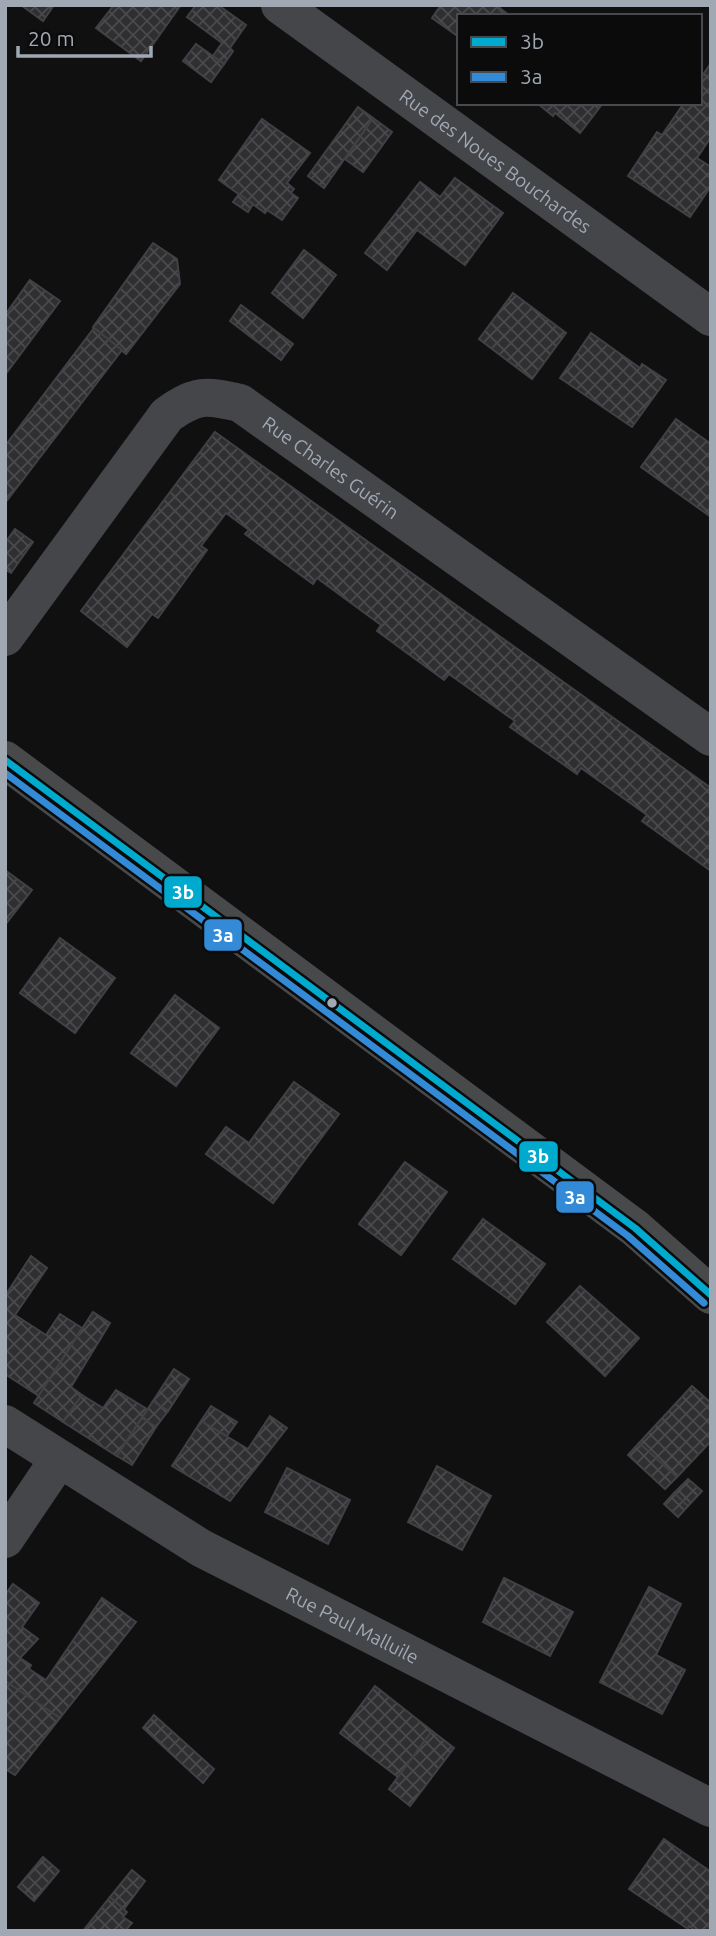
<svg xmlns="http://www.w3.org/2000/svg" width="716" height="1936" viewBox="0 0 716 1936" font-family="Ubuntu,sans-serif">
	<defs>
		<pattern id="building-cross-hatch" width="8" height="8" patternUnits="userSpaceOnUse" patternTransform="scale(1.75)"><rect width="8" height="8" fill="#2f2f31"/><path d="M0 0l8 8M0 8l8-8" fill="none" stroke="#4a4a4c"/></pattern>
	</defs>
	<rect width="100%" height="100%" fill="#101011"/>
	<g fill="url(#building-cross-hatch)" stroke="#3f4145" stroke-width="2">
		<path d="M 21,5 L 54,5 L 43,21 Z"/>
		<path d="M 114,5 L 178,5 L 180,6 L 141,61 L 96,28 Z"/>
		<path d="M 196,5 L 218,5 L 246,25 L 230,48 L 233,51 L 224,64 L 213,56 L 222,43 L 187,17 Z"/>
		<path d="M 441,5 L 496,5 L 510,16 L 459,16 L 459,37 L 432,18 Z"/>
		<path d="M 196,44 L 224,64 L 211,82 L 183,61 Z"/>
		<path d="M 711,63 L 711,137 L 697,158 L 711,167 L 711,186 L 690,217 L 628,176 L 657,132 L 662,135 L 684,103 L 700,103 L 700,79 Z"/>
		<path d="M 537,103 L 603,103 L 580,133 L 555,113 L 553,116 Z"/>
		<path d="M 358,107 L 373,118 L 324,188 L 308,176 Z"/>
		<path d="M 373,118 L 392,132 L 363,172 L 345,159 Z"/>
		<path d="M 262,119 L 310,153 L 287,183 L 294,189 L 291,193 L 298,198 L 282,220 L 267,210 L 265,213 L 219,180 Z"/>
		<path d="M 455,178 L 503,213 L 465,265 L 417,230 L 387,270 L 365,253 L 420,182 L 440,197 Z"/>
		<path d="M 239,194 L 253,204 L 248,212 L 233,202 Z"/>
		<path d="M 153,243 L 177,259 L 180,284 L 126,354 L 93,327 Z"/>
		<path d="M 304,250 L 336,275 L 303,318 L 272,293 Z"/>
		<path d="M 30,280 L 60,301 L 5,375 L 5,315 Z"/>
		<path d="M 513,293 L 566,333 L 532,379 L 479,339 Z"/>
		<path d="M 241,305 L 293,344 L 281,360 L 230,321 Z"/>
		<path d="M 94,328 L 122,350 L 5,503 L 5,446 Z"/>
		<path d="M 591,333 L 640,368 L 642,364 L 666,380 L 632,427 L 560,378 Z"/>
		<path d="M 676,419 L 711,444 L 711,517 L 641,467 Z"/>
		<path d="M 215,432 L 711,788 L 711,871 L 642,821 L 647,815 L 581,768 L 577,774 L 510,727 L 515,721 L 449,674 L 444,680 L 377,631 L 381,625 L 317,578 L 313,584 L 245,534 L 249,530 L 226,513 L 201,546 L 207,550 L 158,618 L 152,614 L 127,647 L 81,611 Z"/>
		<path d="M 15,529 L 33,542 L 11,573 L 5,569 L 5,543 Z"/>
		<path d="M 5,870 L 32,890 L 5,925 Z"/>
		<path d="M 60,938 L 115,978 L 75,1033 L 20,993 Z"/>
		<path d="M 175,995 L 219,1028 L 176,1086 L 131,1053 Z"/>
		<path d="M 294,1082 L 339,1114 L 273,1203 L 206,1154 L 226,1127 L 249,1143 Z"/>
		<path d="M 405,1162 L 447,1192 L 401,1255 L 359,1224 Z"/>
		<path d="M 483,1219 L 545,1264 L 515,1304 L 453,1259 Z"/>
		<path d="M 31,1256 L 47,1268 L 15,1315 L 46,1335 L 60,1314 L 82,1328 L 39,1396 L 5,1374 L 5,1296 Z"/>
		<path d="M 580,1286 L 639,1338 L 605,1376 L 547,1322 Z"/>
		<path d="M 93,1312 L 110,1323 L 71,1387 L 82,1395 L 63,1422 L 34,1403 Z"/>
		<path d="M 174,1369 L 189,1379 L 168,1411 L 153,1401 Z"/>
		<path d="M 692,1386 L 711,1403 L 711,1441 L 677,1477 L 639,1443 Z"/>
		<path d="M 116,1390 L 147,1409 L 117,1456 L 63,1422 L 82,1395 L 103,1408 Z"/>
		<path d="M 153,1401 L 168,1411 L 156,1427 L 142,1418 Z"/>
		<path d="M 211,1406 L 237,1422 L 227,1436 L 201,1421 Z"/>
		<path d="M 270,1416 L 287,1428 L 230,1501 L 172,1466 L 201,1421 L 248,1449 Z"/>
		<path d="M 142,1418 L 156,1427 L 132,1465 L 117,1456 Z"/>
		<path d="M 639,1443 L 677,1477 L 665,1489 L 628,1455 Z"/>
		<path d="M 437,1466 L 491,1496 L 462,1550 L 408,1522 Z"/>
		<path d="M 287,1468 L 350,1500 L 328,1544 L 265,1512 Z"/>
		<path d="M 688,1479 L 702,1491 L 688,1506 L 674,1493 Z"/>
		<path d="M 674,1493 L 688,1506 L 678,1517 L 664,1504 Z"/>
		<path d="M 504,1578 L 573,1612 L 550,1656 L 483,1622 Z"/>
		<path d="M 13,1584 L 39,1603 L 22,1627 L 38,1639 L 20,1658 L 31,1665 L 29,1669 L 46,1680 L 102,1598 L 136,1622 L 60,1718 L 5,1681 L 5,1595 Z"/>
		<path d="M 649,1587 L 681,1604 L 656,1655 L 685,1670 L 662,1714 L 600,1682 Z"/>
		<path d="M 5,1681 L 60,1718 L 15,1775 L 5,1769 L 5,1731 L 7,1728 L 5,1726 Z"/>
		<path d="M 375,1686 L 432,1731 L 398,1777 L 340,1733 Z"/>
		<path d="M 154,1715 L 214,1769 L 203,1783 L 143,1728 Z"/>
		<path d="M 432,1731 L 454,1748 L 410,1806 L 389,1789 Z"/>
		<path d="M 664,1839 L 711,1872 L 711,1931 L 695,1931 L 689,1926 L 688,1929 L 629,1889 Z"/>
		<path d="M 43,1857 L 59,1871 L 34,1901 L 18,1887 Z"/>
		<path d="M 132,1870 L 145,1881 L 124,1909 L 110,1897 Z"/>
		<path d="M 110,1897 L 127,1912 L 123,1917 L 132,1923 L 125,1931 L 83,1931 Z"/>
	</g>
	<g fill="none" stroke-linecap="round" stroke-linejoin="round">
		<g stroke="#444649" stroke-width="38">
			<path id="s1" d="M 280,5 L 711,317"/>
			<path id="s2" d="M 5,637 L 167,415 C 197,394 205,395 240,403 L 711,737"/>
			<path id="s3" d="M 5,1424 L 201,1548 L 711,1808"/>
			<path d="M 5,1539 L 59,1459"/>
		</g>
		<path stroke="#47494b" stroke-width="38" d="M 5,760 L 635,1228 L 711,1295"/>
		<g stroke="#0b0b0c" stroke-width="12">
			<path id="bus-1" d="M 5,760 L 635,1228 L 711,1295"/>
		</g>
		<g stroke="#0b0b0c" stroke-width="12">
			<path id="bus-2" d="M 5,773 L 628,1236 L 704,1303"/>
		</g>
		<use href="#bus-1" stroke="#00a9ce" stroke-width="7"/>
		<use href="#bus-2" stroke="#338bd7" stroke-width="7"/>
	</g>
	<circle fill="#a0a8b3" stroke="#0b0b0c" stroke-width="2.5" cx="332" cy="1003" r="6"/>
	<g text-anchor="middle" stroke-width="5" stroke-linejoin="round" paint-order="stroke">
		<g font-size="19" fill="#a0a8b3" stroke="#0b0b0c">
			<text dy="7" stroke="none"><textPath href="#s1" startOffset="266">Rue des Noues Bouchardes</textPath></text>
			<text dy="7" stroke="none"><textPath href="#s2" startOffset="464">Rue Charles Guérin</textPath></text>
			<text dy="7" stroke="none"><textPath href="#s3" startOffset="402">Rue Paul Malluile</textPath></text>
		</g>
	</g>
	<g stroke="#0b0b0c" stroke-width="2.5">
		<rect x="163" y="875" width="40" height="34" rx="7" fill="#00a9ce"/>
		<rect x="203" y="918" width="40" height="34" rx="7" fill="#338bd7"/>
		<rect x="518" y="1140" width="41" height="33" rx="7" fill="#00a9ce"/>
		<rect x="555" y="1180" width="40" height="34" rx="7" fill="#338bd7"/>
	</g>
	<g font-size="19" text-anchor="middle" font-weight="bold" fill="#fff">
		<text x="183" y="899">3b</text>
		<text x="223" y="942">3a</text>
		<text x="538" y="1163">3b</text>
		<text x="575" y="1204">3a</text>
	</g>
	<rect width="716" height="1936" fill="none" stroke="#a0a8b3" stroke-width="14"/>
	<rect x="457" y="14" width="245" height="91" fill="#0b0b0c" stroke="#474a4f" stroke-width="2"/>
	<rect x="471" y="37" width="35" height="10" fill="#00a9ce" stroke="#474a4f" stroke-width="2"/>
	<text x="520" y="49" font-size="21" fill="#a0a8b3">3b</text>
	<rect x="471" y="72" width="35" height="10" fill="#338bd7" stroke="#474a4f" stroke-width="2"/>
	<text x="520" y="84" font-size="21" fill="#a0a8b3">3a</text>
	<path d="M18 46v10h133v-10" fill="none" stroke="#a0a8b3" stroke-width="3.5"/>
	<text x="28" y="46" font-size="21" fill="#a0a8b3" stroke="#0b0b0c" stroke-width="5" paint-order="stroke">20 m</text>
</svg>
